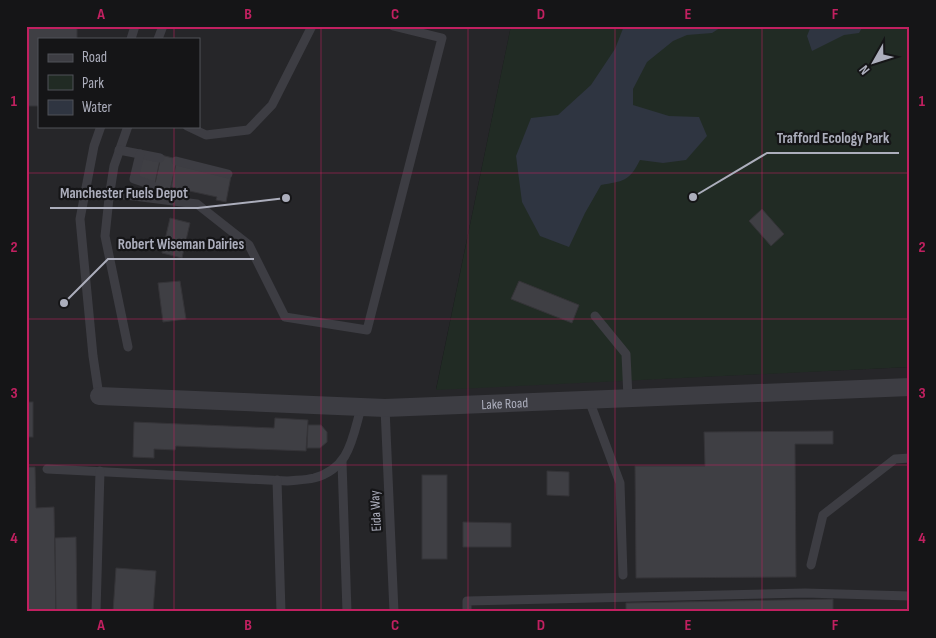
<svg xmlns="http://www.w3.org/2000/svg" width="936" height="638" viewBox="0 0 936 638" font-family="'Sofia Sans Condensed',sans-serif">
	<rect width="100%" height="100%" fill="#1a1a1c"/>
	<path fill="#262629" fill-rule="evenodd" d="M 26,26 L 511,26 L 436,389 L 910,367 L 910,612 L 26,612 ZM 39,39 L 199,39 L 199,126 L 39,126 Z"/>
	<path fill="#212b24" d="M 511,26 L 910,26 L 910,367 L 436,390 Z"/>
	<g fill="#2f3541">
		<path d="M 624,26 L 723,26 L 712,33 L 687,35 L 673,41 L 647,62 L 633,89 L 633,105 L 669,116 L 699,117 L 707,136 L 686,160 L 663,163 L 640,160 C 629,182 623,181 601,185 L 585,213 L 569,247 L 540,236 L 522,202 L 516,156 L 531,118 L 558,115 L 591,85 L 615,49 Z"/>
		<path d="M 811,26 L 863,26 L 859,33 L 844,35 L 812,51 L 807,36 Z"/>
	</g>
	<g fill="#3f3f44" stroke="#353438">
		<path d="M 26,26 L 77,26 L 77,39 L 39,39 L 39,106 L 26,106 Z"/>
		<path d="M 161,155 L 177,159 L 170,191 L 154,188 Z"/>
		<path d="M 140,156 L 160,160 L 155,183 L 135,179 Z"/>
		<path d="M 176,164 L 231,176 L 226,202 L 216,200 L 217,197 L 171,187 Z"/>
		<path d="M 762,209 L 784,234 L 771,246 L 749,221 Z"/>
		<path d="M 170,218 L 190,223 L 182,258 L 162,253 Z"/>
		<path d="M 180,281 L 186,319 L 163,322 L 158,283 Z"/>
		<path d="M 519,281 L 579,305 L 572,323 L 511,299 Z"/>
		<rect x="26" y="402" width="7" height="35"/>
		<path d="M 275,418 L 308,420 L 306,451 L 176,446 L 175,450 L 154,449 L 154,458 L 133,457 L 134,422 L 274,428 Z"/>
		<path d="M 308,425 L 321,425 L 327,432 L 327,442 L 320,448 L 307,448 Z"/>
		<path d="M 833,431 L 833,444 L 795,444 L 796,577 L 636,578 L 635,466 L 705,466 L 704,432 Z"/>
		<path d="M 26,467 L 35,467 L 36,508 L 54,507 L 56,612 L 26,612 Z"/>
		<path d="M 547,471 L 569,472 L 569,496 L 547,495 Z"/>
		<rect x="422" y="475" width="25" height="84"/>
		<path d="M 463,522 L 511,523 L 511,547 L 463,547 Z"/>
		<path d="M 76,537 L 77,612 L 56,612 L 55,538 Z"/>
		<path d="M 116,568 L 156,571 L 153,612 L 113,612 Z"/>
		<path d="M 833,599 L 833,611 L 840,610 L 840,612 L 626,612 L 626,603 Z"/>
	</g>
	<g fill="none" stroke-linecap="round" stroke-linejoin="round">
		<g stroke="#3d3d43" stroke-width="9">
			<path d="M 131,39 L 135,26"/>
			<path d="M 158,39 L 163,26"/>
			<path d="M 128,126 L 114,166 L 109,198 L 105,236 L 128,347"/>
			<path d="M 187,126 L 206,135 L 248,130 L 272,105 L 312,26"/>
			<path d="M 119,150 L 160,158"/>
			<path d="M 140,154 L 134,179 L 152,185"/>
			<path d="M 176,161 L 228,174"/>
			<path d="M 110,193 L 197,204 L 249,245 L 285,317 L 367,330 L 442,38 L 393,26"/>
			<path d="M 595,316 L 626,354 L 628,398"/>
			<path d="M 99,396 L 93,356 L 80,219 L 94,146 L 101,126"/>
			<path d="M 589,400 L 620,483 L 623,575"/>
			<path d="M 385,408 L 394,612"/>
			<path d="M 342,462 L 347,612"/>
			<path d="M 47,469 L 287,481 C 296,480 306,480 314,478 C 350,468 352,439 361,408"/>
			<path d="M 277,480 L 281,612"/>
			<path d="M 811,565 L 823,515 L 895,459 L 910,458"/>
			<path d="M 96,612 L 100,471"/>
			<path d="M 467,612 L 467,601 L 805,593 L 910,596"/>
		</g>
		<path stroke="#3d3d43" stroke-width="18" id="s1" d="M 99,396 L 385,408 L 910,387"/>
	</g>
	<path fill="none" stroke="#c12060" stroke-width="1" stroke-opacity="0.55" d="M 174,26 L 174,39M 321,26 L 321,612M 468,26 L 468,612M 615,26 L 615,612M 762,26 L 762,612M 174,126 L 174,612M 26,173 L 910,173M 26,319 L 910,319M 26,465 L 910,465"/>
	<g text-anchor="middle" stroke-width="4.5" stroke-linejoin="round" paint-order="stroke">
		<g font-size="14" fill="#acaebc" stroke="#151517">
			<text dy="5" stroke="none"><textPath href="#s1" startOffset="406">Lake Road</textPath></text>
			<text transform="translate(375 511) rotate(-93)" y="5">Eida Way</text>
		</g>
	</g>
	<path fill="none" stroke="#acaebc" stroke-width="2" d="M693 197L767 153H899M286 198L198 208H50M64 303L108 259H254"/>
	<g fill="#acaebc" stroke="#151517" stroke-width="2">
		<circle cx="693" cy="197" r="5"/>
		<circle cx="286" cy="198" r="5"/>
		<circle cx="64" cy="303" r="5"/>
	</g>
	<g font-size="15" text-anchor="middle" font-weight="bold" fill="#acaebc" stroke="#151517" stroke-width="4.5" stroke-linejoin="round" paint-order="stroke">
		<text x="833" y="143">Trafford Ecology Park</text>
		<text x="124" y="198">Manchester Fuels Depot</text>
		<text x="181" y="249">Robert Wiseman Dairies</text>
	</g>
	<rect width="936" height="638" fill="none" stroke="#151517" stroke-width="55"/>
	<rect x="38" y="38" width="162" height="90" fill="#151517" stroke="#515259"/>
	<rect x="48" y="54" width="25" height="8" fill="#3d3d43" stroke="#515259"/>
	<text x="82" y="62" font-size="15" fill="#acaebc">Road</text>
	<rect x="48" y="75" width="25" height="15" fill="#212b24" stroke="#515259"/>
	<text x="82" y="88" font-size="15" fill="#acaebc">Park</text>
	<rect x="48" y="100" width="25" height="15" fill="#2f3541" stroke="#515259"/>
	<text x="82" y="112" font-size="15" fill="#acaebc">Water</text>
	<g transform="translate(874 62) rotate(231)" stroke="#151517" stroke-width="4" paint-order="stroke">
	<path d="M0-4L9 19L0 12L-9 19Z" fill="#acaebc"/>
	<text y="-8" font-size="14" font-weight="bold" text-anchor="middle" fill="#acaebc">N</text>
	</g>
	<rect x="28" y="28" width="880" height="582" fill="none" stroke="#c12060" stroke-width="2"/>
	<g font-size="16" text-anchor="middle" font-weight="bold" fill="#c12060">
		<text x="101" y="19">A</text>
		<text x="248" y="19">B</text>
		<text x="395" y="19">C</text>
		<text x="541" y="19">D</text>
		<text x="688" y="19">E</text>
		<text x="835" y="19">F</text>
		<text x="14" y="106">1</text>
		<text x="922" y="106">1</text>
		<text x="14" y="252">2</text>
		<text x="922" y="252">2</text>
		<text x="14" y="398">3</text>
		<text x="922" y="398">3</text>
		<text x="14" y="543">4</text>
		<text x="922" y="543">4</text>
		<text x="101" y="630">A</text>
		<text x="248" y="630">B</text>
		<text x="395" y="630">C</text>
		<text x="541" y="630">D</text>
		<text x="688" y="630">E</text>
		<text x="835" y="630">F</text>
	</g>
</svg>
